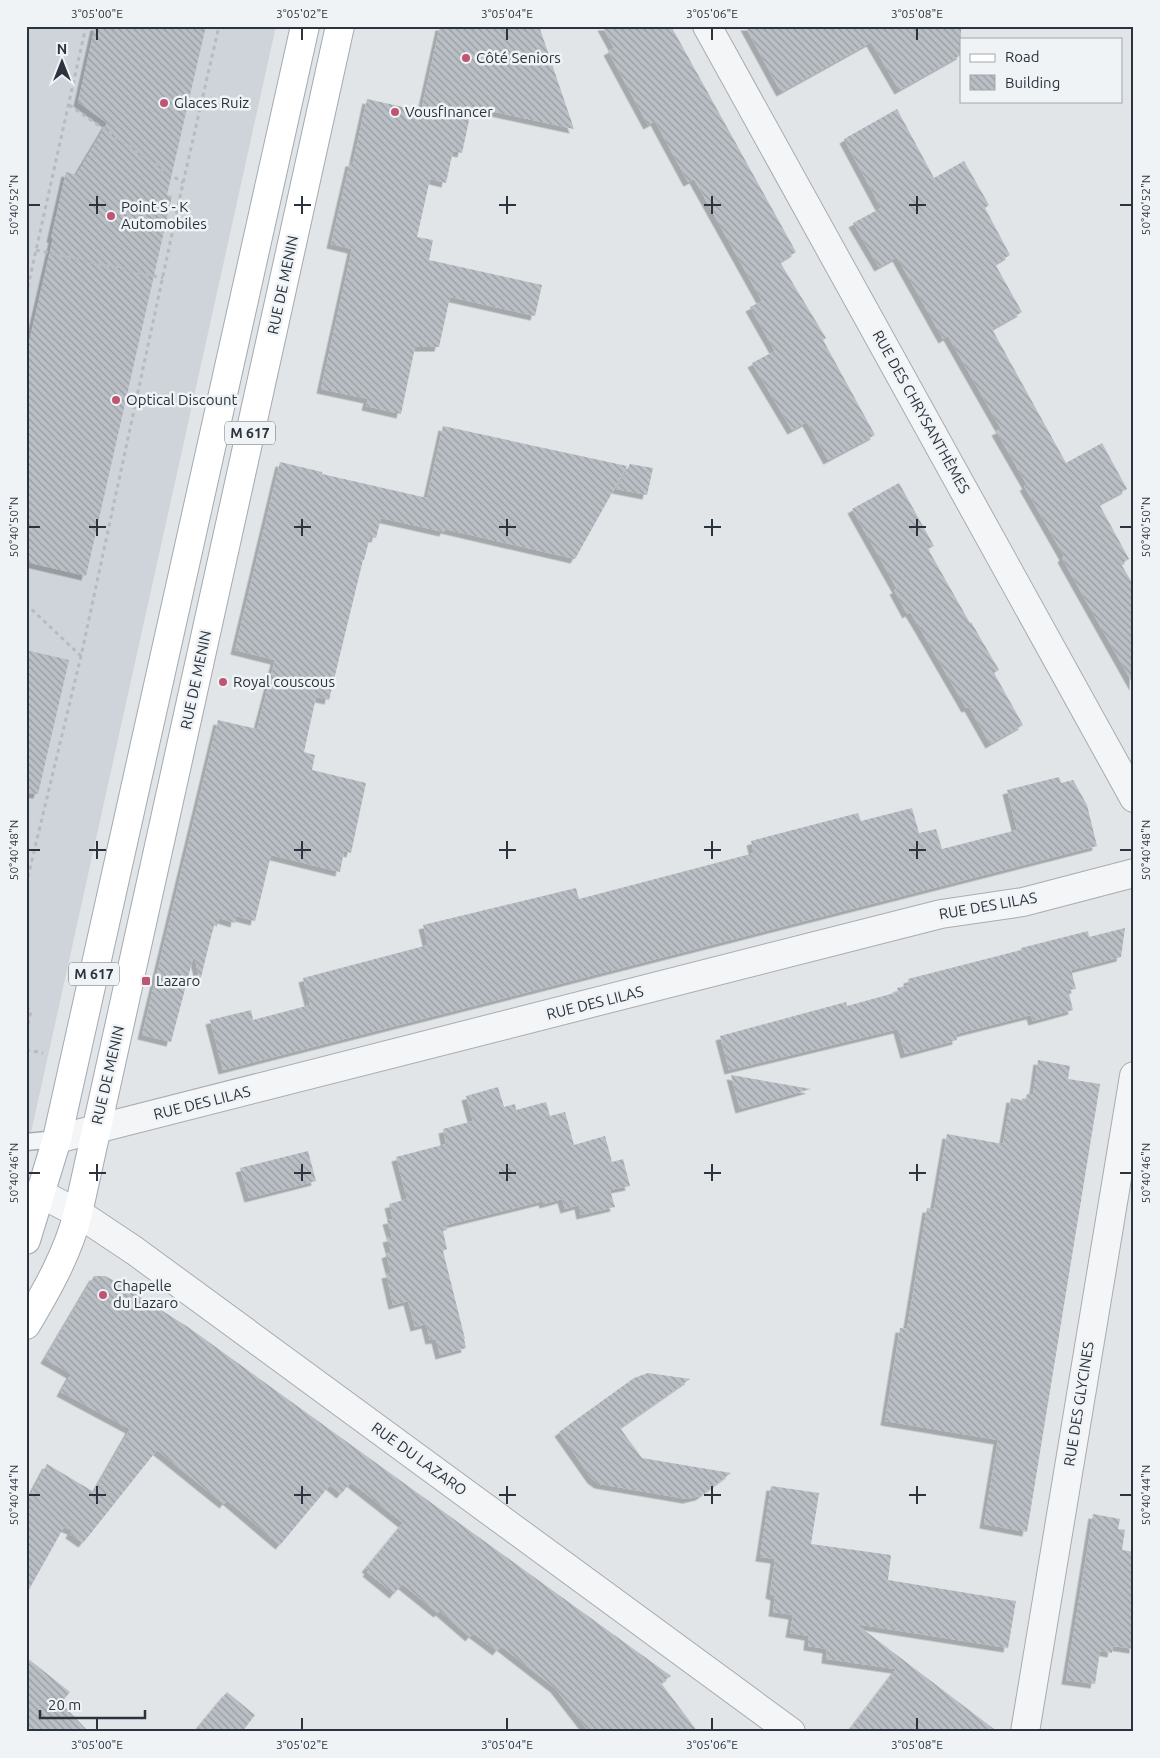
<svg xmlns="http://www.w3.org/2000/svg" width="1160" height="1758" viewBox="0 0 1160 1758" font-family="Ubuntu,sans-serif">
	<defs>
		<pattern id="building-back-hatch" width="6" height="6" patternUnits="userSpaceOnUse" patternTransform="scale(1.25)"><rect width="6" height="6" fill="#b9bfc4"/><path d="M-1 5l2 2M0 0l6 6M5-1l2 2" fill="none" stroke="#979ca1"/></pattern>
		<filter id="shadow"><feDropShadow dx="-4.5" dy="4.5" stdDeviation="0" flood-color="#0004"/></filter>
	</defs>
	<rect width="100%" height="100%" fill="#e1e5e8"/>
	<path fill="#cfd4da" d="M 26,26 L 276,26 L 26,1155 Z"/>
	<g fill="url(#building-back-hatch)" filter="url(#shadow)">
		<path d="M 95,26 L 206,26 L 167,195 L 172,196 L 86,576 L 26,562 L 26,355 L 53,238 L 51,238 L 66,172 L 76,175 L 107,123 L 78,102 Z"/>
		<path d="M 440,26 L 539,26 L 574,129 L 472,107 L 462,153 L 453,151 L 446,183 L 430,179 L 417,237 L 433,240 L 429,260 L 542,285 L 535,316 L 450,297 L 439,347 L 415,347 L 401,414 L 366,406 L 368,399 L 321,389 L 352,249 L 331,244 L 350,162 L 353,162 L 367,99 L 421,111 Z"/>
		<path d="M 602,26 L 671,26 L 796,252 L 780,262 L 826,338 L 823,340 L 875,435 L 828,460 L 807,422 L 792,430 L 752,363 L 775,351 L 750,307 L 762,301 L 694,179 L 688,182 L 655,121 L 648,125 L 608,51 L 614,48 Z"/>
		<path d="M 745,26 L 961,26 L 961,55 L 899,90 L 871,42 L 781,92 Z"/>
		<path d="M 897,109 L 934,178 L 964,161 L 989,205 L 985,208 L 1010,255 L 995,264 L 1022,312 L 992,329 L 1066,463 L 1102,443 L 1127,489 L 1099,504 L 1129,559 L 1121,564 L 1134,586 L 1134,686 L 1062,558 L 1064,556 L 1024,486 L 1027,485 L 996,431 L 1001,429 L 948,336 L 943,339 L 897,257 L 879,267 L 853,223 L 881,208 L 844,139 Z"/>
		<path d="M 443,426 L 627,466 L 575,559 L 445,529 L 444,532 L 381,518 L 376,538 L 370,537 L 364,560 L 363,560 L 329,700 L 316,697 L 304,752 L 315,755 L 312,770 L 366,783 L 351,853 L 344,851 L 340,872 L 271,855 L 255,921 L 236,916 L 235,923 L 219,918 L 217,927 L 214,925 L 200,981 L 194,955 L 171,1042 L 142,1035 L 218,720 L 257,729 L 275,660 L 235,650 L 280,462 L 322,472 L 322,474 L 427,498 Z"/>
		<path d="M 630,464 L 653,468 L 647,495 L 616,489 Z"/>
		<path d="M 899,483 L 934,546 L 928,549 L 970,623 L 971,622 L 999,670 L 994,673 L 1023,725 L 990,744 L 969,707 L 966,708 L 919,627 L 910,612 L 907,614 L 894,590 L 897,589 L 852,509 Z"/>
		<path d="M 26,650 L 69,660 L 38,794 L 26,793 Z"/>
		<path d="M 1059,777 L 1061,783 L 1073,780 L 1087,805 L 1097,846 L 223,1070 L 210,1020 L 251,1010 L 253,1020 L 310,1005 L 303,978 L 428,945 L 423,925 L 576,888 L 579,899 L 754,853 L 751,841 L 858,813 L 861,821 L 912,808 L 919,833 L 936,829 L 942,849 L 1017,830 L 1007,790 Z"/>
		<path d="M 1125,928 L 1121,957 L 1071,970 L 1076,989 L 1068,990 L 1073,1010 L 1033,1021 L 1031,1015 L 956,1034 L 957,1040 L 905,1054 L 898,1029 L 729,1070 L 720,1036 L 846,1002 L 847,1006 L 898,992 L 897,988 L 909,985 L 908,979 L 1021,950 L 1021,948 L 1088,931 L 1089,937 Z"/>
		<path d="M 1038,1060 L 1070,1066 L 1068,1079 L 1100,1084 L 1027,1532 L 984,1524 L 998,1440 L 885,1421 L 900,1328 L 907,1329 L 927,1208 L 934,1209 L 947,1134 L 1003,1144 L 1011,1098 L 1025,1101 L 1027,1094 L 1033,1095 Z"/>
		<path d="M 731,1075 L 811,1089 L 740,1109 Z"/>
		<path d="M 498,1087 L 504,1107 L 515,1104 L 516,1110 L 546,1102 L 550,1116 L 565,1112 L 574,1145 L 605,1136 L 612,1162 L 623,1159 L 630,1186 L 610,1190 L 615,1207 L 581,1215 L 579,1205 L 565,1209 L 562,1199 L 544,1204 L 543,1201 L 446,1225 L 447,1230 L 443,1231 L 447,1249 L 443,1251 L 465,1339 L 464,1339 L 466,1348 L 440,1355 L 436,1339 L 430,1340 L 426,1324 L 415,1327 L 408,1301 L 393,1305 L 386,1274 L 391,1273 L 386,1254 L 391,1252 L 387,1238 L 392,1237 L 387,1220 L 393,1219 L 389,1204 L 407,1199 L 396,1157 L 446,1144 L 443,1129 L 473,1121 L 466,1096 Z"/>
		<path d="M 308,1151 L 316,1181 L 249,1198 L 240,1168 Z"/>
		<path d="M 94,1276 L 105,1276 L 115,1281 L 188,1327 L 671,1676 L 661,1683 L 698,1732 L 589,1732 L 555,1688 L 501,1646 L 497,1651 L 473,1633 L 470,1637 L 440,1611 L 438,1613 L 402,1584 L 394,1594 L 367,1572 L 369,1570 L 366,1568 L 403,1523 L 351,1482 L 341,1494 L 330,1485 L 280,1545 L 227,1500 L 224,1504 L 157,1450 L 83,1543 L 70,1534 L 72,1530 L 64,1527 L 26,1595 L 26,1503 L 47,1464 L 94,1492 L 130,1429 L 61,1392 L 71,1374 L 45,1359 Z"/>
		<path d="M 648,1373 L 690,1379 L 620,1428 L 642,1458 L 731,1473 L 700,1496 L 687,1499 L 599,1484 L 592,1479 L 559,1432 L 634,1378 Z"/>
		<path d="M 771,1486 L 819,1493 L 811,1544 L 891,1555 L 888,1580 L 1016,1601 L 1008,1648 L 856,1624 L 998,1732 L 848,1732 L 896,1669 L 826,1659 L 827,1649 L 808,1646 L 809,1636 L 790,1633 L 793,1615 L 773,1612 L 775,1596 L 770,1594 L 775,1559 L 760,1557 Z"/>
		<path d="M 1093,1514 L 1120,1519 L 1118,1529 L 1125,1530 L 1122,1550 L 1134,1552 L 1134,1649 L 1113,1646 L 1112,1653 L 1100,1651 L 1095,1684 L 1066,1680 Z"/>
		<path d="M 26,1657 L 70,1692 L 61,1703 L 89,1732 L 26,1732 Z"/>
		<path d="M 227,1692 L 255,1715 L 242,1732 L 194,1732 Z"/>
	</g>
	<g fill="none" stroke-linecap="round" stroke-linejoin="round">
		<g stroke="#a7acb2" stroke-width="19">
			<path id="service" d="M 26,1142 L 57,1139"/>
		</g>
		<g stroke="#a7acb2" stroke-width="30">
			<g id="minor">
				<path d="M 707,26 L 1134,798"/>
				<path d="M 57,1139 L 941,914 L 1023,902 L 1134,873"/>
				<path d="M 1025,1732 L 1134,1076"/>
			</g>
		</g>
		<g stroke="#a7acb2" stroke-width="30">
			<path id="tertiary" d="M 41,1194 L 78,1213 L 135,1251 L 791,1732"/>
		</g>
		<g stroke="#a2aab2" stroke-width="30">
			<g id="primary">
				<path d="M 26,1240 L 57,1139 L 305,26"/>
				<path d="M 26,1325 C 47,1290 68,1253 78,1213 L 340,26"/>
			</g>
		</g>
		<g stroke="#b7bbc0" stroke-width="3" stroke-dasharray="4 4" stroke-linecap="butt">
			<path d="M 69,105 L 183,183"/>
			<path d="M 36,250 L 163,278"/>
			<path d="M 26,295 L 86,26"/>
			<path d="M 26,604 L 81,656"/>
			<path d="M 26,885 L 81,656 L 183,183 L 219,26"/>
			<path d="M 26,1007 L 31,1011 L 26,1032"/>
			<path d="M 26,1050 L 43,1053"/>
		</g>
		<use href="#service" stroke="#f3f5f7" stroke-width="16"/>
		<use href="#minor" stroke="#f3f5f7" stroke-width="28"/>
		<use href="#tertiary" stroke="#f3f5f7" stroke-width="28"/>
		<use href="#primary" stroke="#fff" stroke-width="28"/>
	</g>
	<path fill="none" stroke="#2b343e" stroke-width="2" d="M 97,28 L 97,40M 302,28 L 302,40M 507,28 L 507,40M 712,28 L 712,40M 917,28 L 917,40M 97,196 L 97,214M 302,196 L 302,214M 507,196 L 507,214M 712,196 L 712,214M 917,196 L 917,214M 28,205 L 40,205M 89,205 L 106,205M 294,205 L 311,205M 499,205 L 516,205M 704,205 L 721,205M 909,205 L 926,205M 1120,205 L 1132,205M 97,519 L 97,536M 302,519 L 302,536M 507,519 L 507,536M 712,519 L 712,536M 917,519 L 917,536M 28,527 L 40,527M 89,527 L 106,527M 294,527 L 311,527M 499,527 L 516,527M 704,527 L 721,527M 909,527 L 926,527M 1120,527 L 1132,527M 97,841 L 97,859M 302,841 L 302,859M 507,841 L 507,859M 712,841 L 712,859M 917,841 L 917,859M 28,850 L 40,850M 89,850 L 106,850M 294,850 L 311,850M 499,850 L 516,850M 704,850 L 721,850M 909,850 L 926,850M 1120,850 L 1132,850M 97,1164 L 97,1181M 302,1164 L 302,1181M 507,1164 L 507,1181M 712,1164 L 712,1181M 917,1164 L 917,1181M 28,1173 L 40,1173M 89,1173 L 106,1173M 294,1173 L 311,1173M 499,1173 L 516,1173M 704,1173 L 721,1173M 909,1173 L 926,1173M 1120,1173 L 1132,1173M 97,1486 L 97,1504M 302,1486 L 302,1504M 507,1486 L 507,1504M 712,1486 L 712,1504M 917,1486 L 917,1504M 28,1495 L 40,1495M 89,1495 L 106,1495M 294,1495 L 311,1495M 499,1495 L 516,1495M 704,1495 L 721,1495M 909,1495 L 926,1495M 1120,1495 L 1132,1495M 97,1718 L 97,1730M 302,1718 L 302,1730M 507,1718 L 507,1730M 712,1718 L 712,1730M 917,1718 L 917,1730"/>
	<g fill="#be5572" stroke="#f0f3f6" stroke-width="2">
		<circle cx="466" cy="58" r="5"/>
		<circle cx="164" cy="103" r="5"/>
		<circle cx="395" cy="112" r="5"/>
		<circle cx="111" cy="216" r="5"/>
		<circle cx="116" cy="400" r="5"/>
		<circle cx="223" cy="682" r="5"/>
		<rect x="141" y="976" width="10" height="10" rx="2.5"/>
		<circle cx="103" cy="1295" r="5"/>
	</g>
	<g text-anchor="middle" stroke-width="5" stroke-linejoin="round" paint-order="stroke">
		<g fill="#f0f3f6" stroke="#666d75" stroke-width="1">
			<rect x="225" y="421.5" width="50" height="23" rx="4"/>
			<rect x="69" y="962.5" width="50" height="23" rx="4"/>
		</g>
		<g font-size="14" font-weight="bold" fill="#2b343e">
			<text x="250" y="438">M 617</text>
			<text x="94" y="979">M 617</text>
		</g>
		<g font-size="15" fill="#2b343e" stroke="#f0f3f6" text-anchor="start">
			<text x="476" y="63">Côté Seniors</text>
			<text x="174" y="108">Glaces Ruiz</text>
			<text x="405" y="117">Vousfinancer</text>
			<text x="121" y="212">Point S - K<tspan x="121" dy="17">Automobiles</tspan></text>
			<text x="126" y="405">Optical Discount</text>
			<text x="233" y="687">Royal couscous</text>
			<text x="156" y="986">Lazaro</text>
			<text x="113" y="1291">Chapelle<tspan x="113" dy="17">du Lazaro</tspan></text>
		</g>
		<g font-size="15" fill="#2b343e" stroke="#f0f3f6">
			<text transform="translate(283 285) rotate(-78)" y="5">RUE DE MENIN</text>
			<text transform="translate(921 412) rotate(61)" y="5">RUE DES CHRYSANTHÈMES</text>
			<text transform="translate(196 680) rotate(-78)" y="5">RUE DE MENIN</text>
			<text transform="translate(988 906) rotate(-10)" y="5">RUE DES LILAS</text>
			<text transform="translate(595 1003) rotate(-14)" y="5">RUE DES LILAS</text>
			<text transform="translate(108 1075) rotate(-77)" y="5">RUE DE MENIN</text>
			<text transform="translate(202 1103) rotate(-14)" y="5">RUE DES LILAS</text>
			<text transform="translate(1079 1404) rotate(-81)" y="5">RUE DES GLYCINES</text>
			<text transform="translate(419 1459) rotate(36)" y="5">RUE DU LAZARO</text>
		</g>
	</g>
	<rect width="1160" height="1758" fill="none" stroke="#f0f3f6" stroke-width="55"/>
	<rect x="960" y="38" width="162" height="65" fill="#f0f3f6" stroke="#a1a7ac"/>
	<rect x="970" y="54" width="25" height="8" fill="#ffffff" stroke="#a1a7ac"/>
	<text x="1005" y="62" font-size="15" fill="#2b343e">Road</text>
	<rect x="970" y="75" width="25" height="15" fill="url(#building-back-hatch)" stroke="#a1a7ac"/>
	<text x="1005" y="88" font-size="15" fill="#2b343e">Building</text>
	<g transform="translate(62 62)" stroke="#f0f3f6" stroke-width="4" paint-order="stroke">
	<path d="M0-4L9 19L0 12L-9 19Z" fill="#2b343e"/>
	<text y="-8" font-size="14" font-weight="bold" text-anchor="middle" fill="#2b343e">N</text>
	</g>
	<path d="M40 1710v8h105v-8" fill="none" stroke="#2b343e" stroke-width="2.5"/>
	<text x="48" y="1710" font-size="15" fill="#2b343e" stroke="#f0f3f6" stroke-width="4" paint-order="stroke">20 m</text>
	<rect x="28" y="28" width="1104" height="1702" fill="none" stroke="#2b343e" stroke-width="2"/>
	<g font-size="12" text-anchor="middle" fill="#2b343e">
		<text x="97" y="18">3°05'00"E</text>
		<text x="302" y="18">3°05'02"E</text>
		<text x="507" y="18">3°05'04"E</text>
		<text x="712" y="18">3°05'06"E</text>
		<text x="917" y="18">3°05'08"E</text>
		<text transform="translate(14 205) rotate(-90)" y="4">50°40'52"N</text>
		<text transform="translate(1146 205) rotate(-90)" y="4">50°40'52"N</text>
		<text transform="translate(14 527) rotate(-90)" y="4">50°40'50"N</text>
		<text transform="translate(1146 527) rotate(-90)" y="4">50°40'50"N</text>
		<text transform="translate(14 850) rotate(-90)" y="4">50°40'48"N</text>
		<text transform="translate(1146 850) rotate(-90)" y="4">50°40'48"N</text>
		<text transform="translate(14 1173) rotate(-90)" y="4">50°40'46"N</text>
		<text transform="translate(1146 1173) rotate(-90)" y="4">50°40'46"N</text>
		<text transform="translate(14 1495) rotate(-90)" y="4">50°40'44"N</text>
		<text transform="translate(1146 1495) rotate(-90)" y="4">50°40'44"N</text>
		<text x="97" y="1749">3°05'00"E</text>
		<text x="302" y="1749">3°05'02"E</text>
		<text x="507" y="1749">3°05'04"E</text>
		<text x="712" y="1749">3°05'06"E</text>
		<text x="917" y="1749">3°05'08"E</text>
	</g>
</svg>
